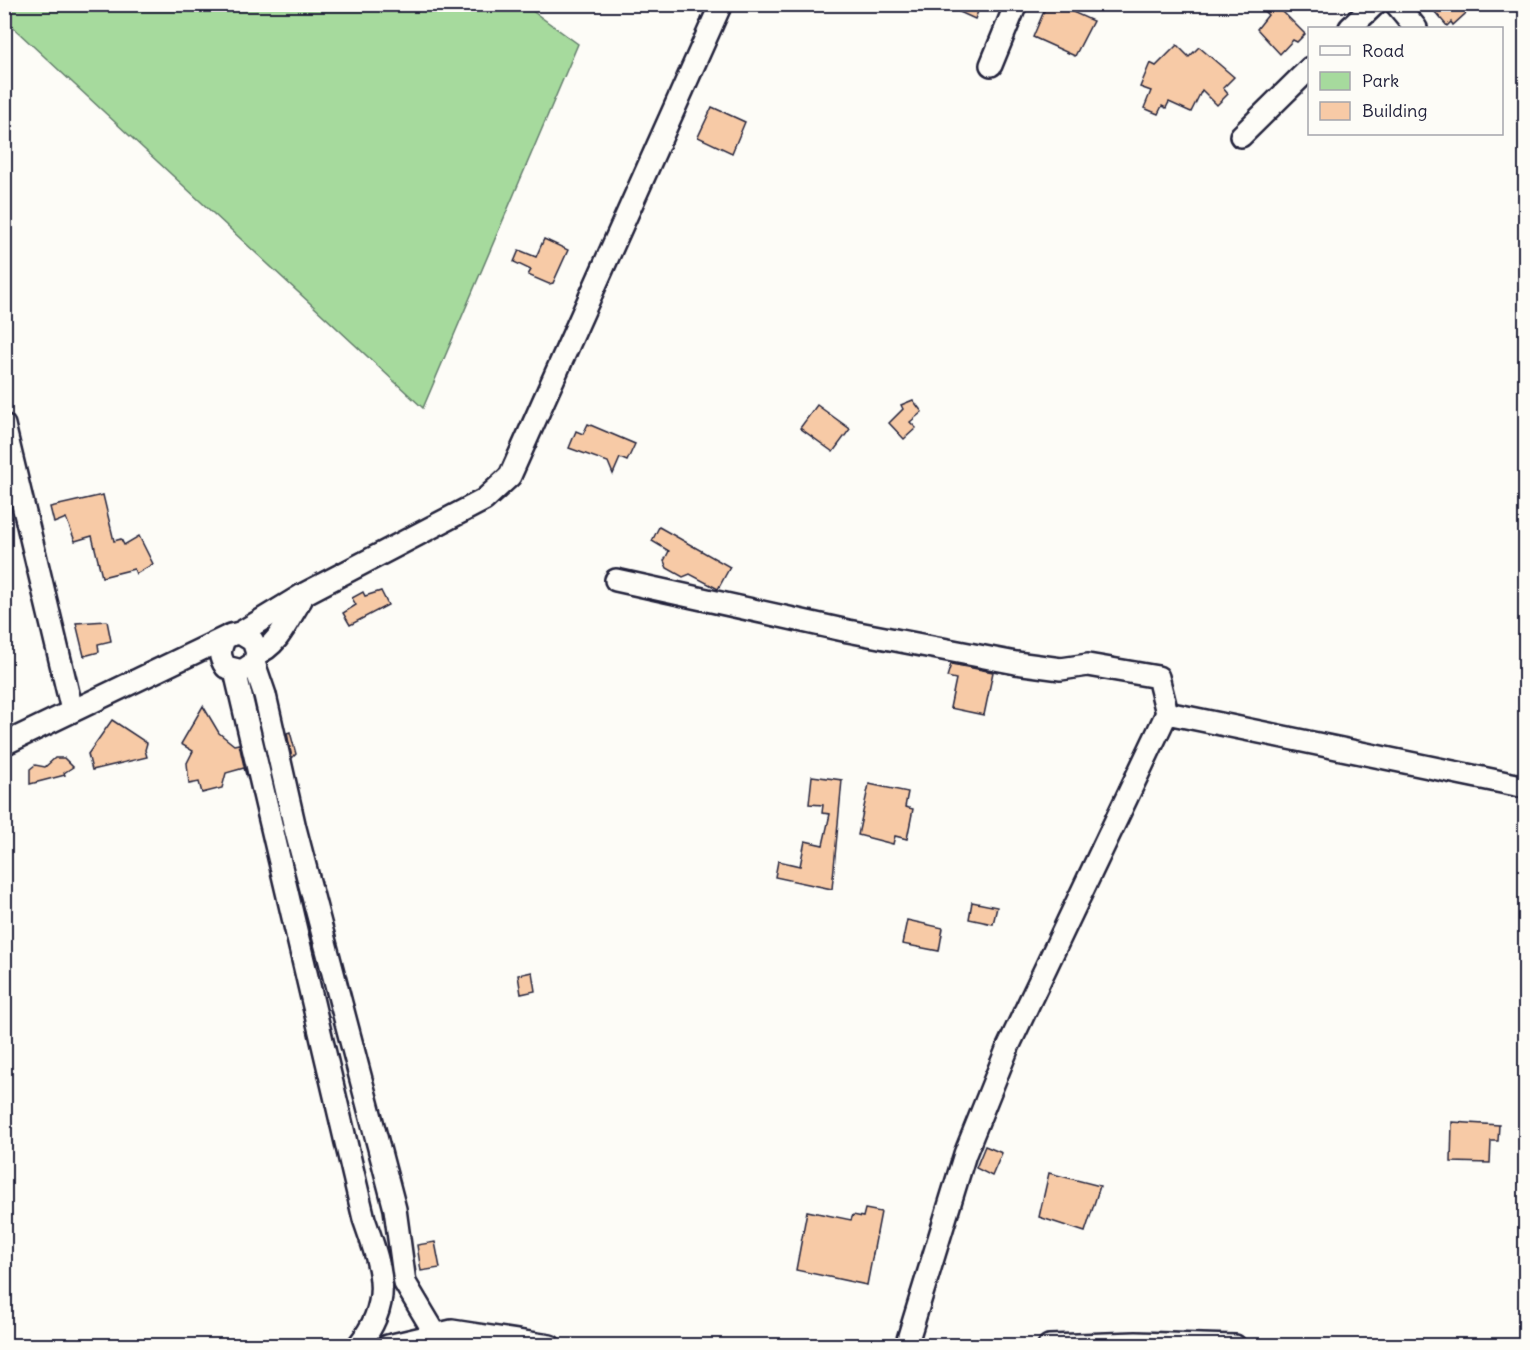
<svg xmlns="http://www.w3.org/2000/svg" width="1530" height="1350" viewBox="0 0 1530 1350" font-family="Delius,sans-serif">
	<rect width="100%" height="100%" fill="#fdfcf7"/>
	<filter id="ink" filterUnits="userSpaceOnUse"><feTurbulence type="fractalNoise" baseFrequency=".0167" numOctaves="2"/><feDisplacementMap in="SourceGraphic" scale="12" xChannelSelector="R" yChannelSelector="G"/><feConvolveMatrix kernelMatrix="1 2 1 2 8 2 1 2 1" color-interpolation-filters="sRGB"/></filter>
	<g filter="url(#ink)">
		<path fill="#a6da9d" stroke="#647e6c" stroke-width="1.5" d="M 4,5 L 524,5 L 578,44 L 423,408 L 5,20 Z"/>
		<g fill="#f7caa6" stroke="#22223b" stroke-width="1.5">
			<path d="M 942,4 L 981,4 L 975,19 Z"/>
			<path d="M 1047,4 L 1055,4 L 1093,21 L 1075,56 L 1033,37 Z"/>
			<path d="M 1257,4 L 1275,4 L 1305,34 L 1297,42 L 1293,40 L 1280,54 L 1257,29 L 1268,15 Z"/>
			<path d="M 1428,4 L 1476,4 L 1453,25 L 1451,22 L 1447,26 Z"/>
			<path d="M 1177,45 L 1189,57 L 1199,47 L 1234,77 L 1223,88 L 1228,94 L 1217,105 L 1202,90 L 1191,112 L 1169,102 L 1166,108 L 1162,106 L 1158,114 L 1144,108 L 1151,91 L 1140,87 L 1150,63 L 1156,66 Z"/>
			<path d="M 712,107 L 745,122 L 732,153 L 698,137 Z"/>
			<path d="M 544,239 L 568,250 L 553,283 L 549,284 L 528,275 L 531,270 L 514,262 L 519,250 L 536,257 Z"/>
			<path d="M 913,400 L 922,412 L 910,422 L 916,428 L 904,439 L 889,423 L 903,409 L 901,405 Z"/>
			<path d="M 817,405 L 850,429 L 833,452 L 800,428 Z"/>
			<path d="M 588,424 L 635,444 L 627,461 L 620,458 L 613,474 L 608,462 L 569,448 L 576,431 L 583,434 Z"/>
			<path d="M 103,495 L 114,541 L 121,539 L 124,545 L 139,536 L 153,564 L 136,574 L 134,569 L 102,577 L 92,536 L 75,541 L 66,518 L 54,523 L 50,507 Z"/>
			<path d="M 659,527 L 730,567 L 718,589 L 690,574 L 683,577 L 667,568 L 664,561 L 669,551 L 652,541 Z"/>
			<path d="M 381,591 L 388,605 L 350,625 L 343,613 L 356,605 L 352,598 L 363,592 L 365,596 Z"/>
			<path d="M 107,621 L 111,641 L 98,644 L 99,652 L 84,656 L 76,623 Z"/>
			<path d="M 951,664 L 993,672 L 984,715 L 950,708 L 956,679 L 947,677 Z"/>
			<path d="M 203,706 L 219,733 L 234,745 L 239,744 L 246,775 L 244,768 L 226,773 L 222,788 L 202,793 L 199,782 L 189,784 L 187,763 L 193,751 L 181,744 Z"/>
			<path d="M 112,720 L 147,743 L 145,750 L 147,757 L 92,770 L 88,754 Z"/>
			<path d="M 290,732 L 296,754 L 292,758 L 287,733 Z"/>
			<path d="M 55,758 L 64,758 L 73,767 L 64,773 L 65,775 L 30,784 L 30,769 L 35,765 L 45,767 Z"/>
			<path d="M 812,776 L 842,780 L 832,889 L 775,877 L 778,861 L 800,866 L 805,841 L 823,845 L 830,814 L 822,813 L 823,805 L 809,804 Z"/>
			<path d="M 869,784 L 908,792 L 905,807 L 913,809 L 907,839 L 895,836 L 893,844 L 858,835 Z"/>
			<path d="M 972,902 L 997,907 L 993,924 L 969,919 Z"/>
			<path d="M 907,920 L 943,928 L 939,951 L 902,944 Z"/>
			<path d="M 532,972 L 535,991 L 521,994 L 518,975 Z"/>
			<path d="M 1452,1122 L 1499,1125 L 1498,1141 L 1491,1141 L 1490,1163 L 1451,1162 Z"/>
			<path d="M 985,1146 L 1002,1153 L 992,1176 L 976,1168 Z"/>
			<path d="M 1049,1173 L 1100,1186 L 1085,1232 L 1039,1217 Z"/>
			<path d="M 865,1209 L 881,1212 L 867,1285 L 796,1270 L 807,1211 L 851,1220 L 853,1215 L 863,1217 Z"/>
			<path d="M 435,1242 L 440,1268 L 421,1271 L 417,1245 Z"/>
		</g>
		<g fill="none" stroke-linecap="round" stroke-linejoin="round">
			<g stroke="#22223b" stroke-width="26">
				<g id="minor">
					<path d="M 1396,4 L 1416,28"/>
					<path d="M 1350,28 L 1375,4"/>
					<path d="M 991,65 L 1016,4"/>
					<path d="M 1241,136 L 1310,68"/>
					<path d="M 4,425 L 72,710"/>
					<path d="M 616,580 L 848,631 L 1016,663 L 1061,669 L 1088,665 L 1158,677 L 1167,713"/>
					<path d="M 240,633 L 304,594 L 484,500 L 510,476 L 721,4"/>
					<path d="M 257,653 C 277,648 290,616 301,600"/>
					<path d="M 254,663 L 265,695 L 295,828 L 395,1209 L 405,1283 L 436,1335"/>
					<path d="M 235,671 L 364,1219 C 381,1268 395,1301 358,1346"/>
					<path d="M 4,744 L 231,635 L 240,633 L 253,641 L 257,653 L 254,663 L 242,671 L 226,667 C 219,657 219,651 224,640"/>
					<path d="M 388,1346 L 452,1331 L 550,1346"/>
					<path d="M 906,1346 L 965,1154 L 1008,1047 L 1167,713 L 1526,787"/>
					<path d="M 1049,1346 L 1136,1343 L 1235,1346"/>
				</g>
			</g>
			<use href="#minor" stroke="#fdfcf7" stroke-width="21"/>
		</g>
	</g>
	<rect width="1530" height="1350" fill="none" stroke="#fdfcf7" stroke-width="24"/>
	<rect x="12" y="12" width="1506" height="1326" fill="none" stroke="#22223b" stroke-width="2" filter="url(#ink)"/>
	<rect x="1308" y="27" width="195" height="108" fill="#fdfcf7" stroke="#a5a5ac" stroke-width="1.5"/>
	<rect x="1320" y="46" width="30" height="9" fill="#fdfcf7" stroke="#a5a5ac" stroke-width="1.5"/>
	<text x="1362" y="57" font-size="18" fill="#22223b">Road</text>
	<rect x="1320" y="72" width="30" height="18" fill="#a6da9d" stroke="#a5a5ac" stroke-width="1.5"/>
	<text x="1362" y="87" font-size="18" fill="#22223b">Park</text>
	<rect x="1320" y="102" width="30" height="18" fill="#f7caa6" stroke="#a5a5ac" stroke-width="1.5"/>
	<text x="1362" y="117" font-size="18" fill="#22223b">Building</text>
</svg>
